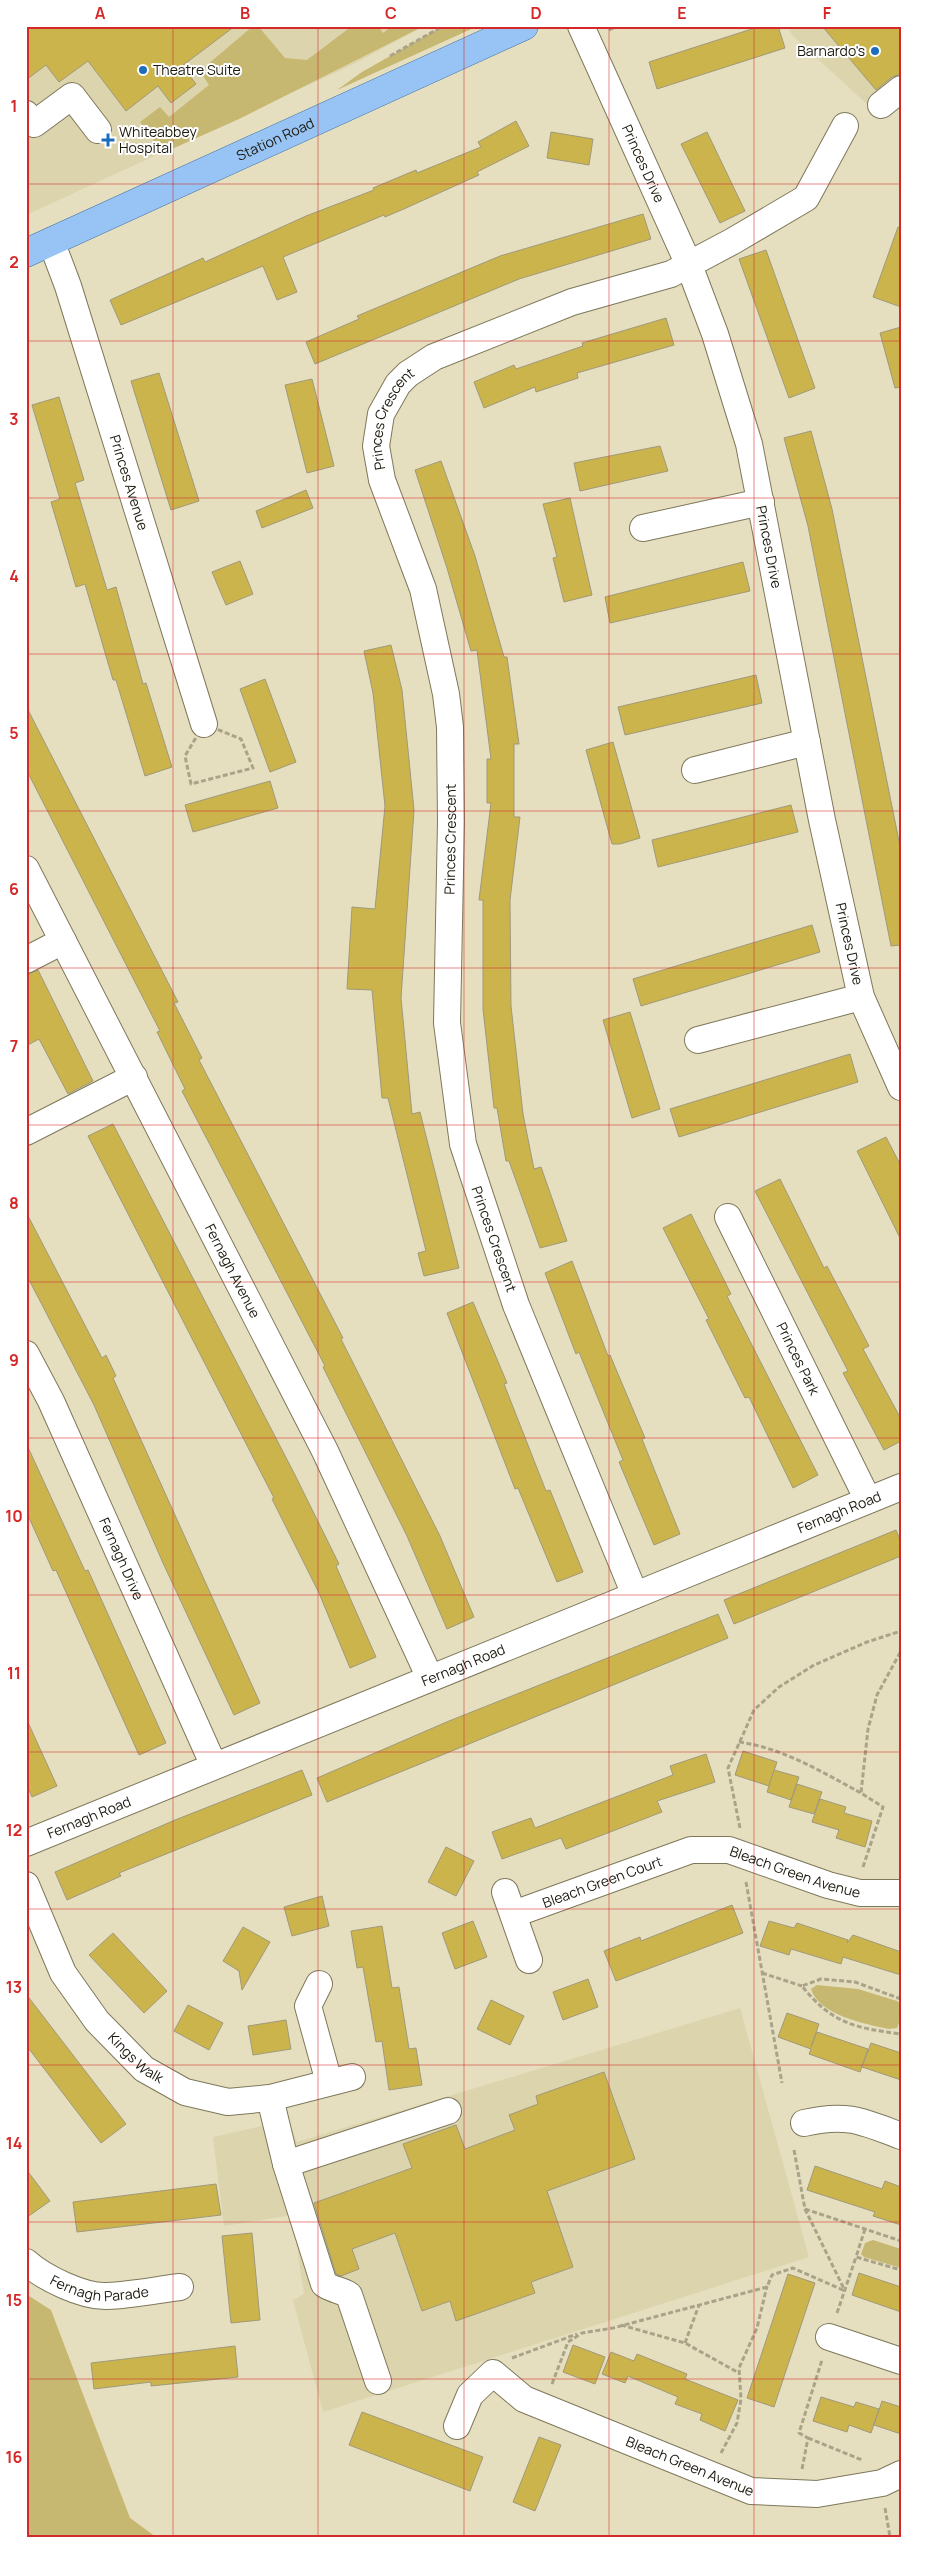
<svg xmlns="http://www.w3.org/2000/svg" width="927" height="2563" viewBox="0 0 927 2563" font-family="Manrope,sans-serif">
	<rect width="100%" height="100%" fill="#e6dfbf"/>
	<g fill="#dcd4ad">
		<path d="M 26,26 L 424,26 L 352,65 L 26,215 Z"/>
		<path d="M 788,26 L 901,26 L 901,104 L 883,119 L 792,35 Z"/>
		<path d="M 740,2008 L 809,2257 L 323,2412 L 293,2300 L 304,2294 L 292,2215 L 224,2226 L 213,2137 L 288,2120 L 297,2142 Z"/>
	</g>
	<g fill="#c6b771">
		<path d="M 253,26 L 258,26 L 285,58 L 307,60 L 352,26 L 378,26 L 383,33 L 392,26 L 424,26 L 239,119 L 163,153 L 140,122 L 160,107 L 169,117 L 209,85 L 200,71 Z"/>
		<path d="M 443,26 L 478,26 L 337,90 L 362,72 Z"/>
		<path d="M 817,1985 L 858,1989 L 897,2001 L 901,2004 L 901,2018 L 897,2028 L 889,2029 C 865,2024 819,2015 811,1989 Z"/>
		<path d="M 873,2240 L 901,2249 L 901,2268 L 864,2257 L 861,2254 L 865,2243 Z"/>
		<path d="M 26,2294 L 51,2310 L 130,2518 L 156,2537 L 26,2537 Z"/>
	</g>
	<g fill="#cbb44c" stroke="#a0997b">
		<path d="M 26,26 L 235,26 L 182,66 L 196,84 L 171,103 L 158,86 L 126,111 L 88,61 L 59,82 L 46,65 L 26,80 Z"/>
		<path d="M 761,26 L 778,26 L 785,48 L 657,89 L 649,62 Z"/>
		<path d="M 822,26 L 901,26 L 901,74 L 892,77 L 876,90 Z"/>
		<path d="M 516,121 L 529,146 L 477,172 L 479,175 L 406,208 L 385,217 L 384,215 L 283,257 L 297,292 L 277,300 L 263,266 L 121,325 L 110,300 L 203,258 L 205,262 L 306,216 L 374,190 L 373,188 L 416,170 L 417,173 L 481,147 L 478,142 Z"/>
		<path d="M 551,132 L 593,139 L 589,165 L 547,158 Z"/>
		<path d="M 707,132 L 745,211 L 720,223 L 681,144 Z"/>
		<path d="M 643,214 L 651,239 L 519,279 L 315,364 L 306,342 L 359,319 L 357,316 L 500,256 Z"/>
		<path d="M 898,227 L 901,228 L 901,307 L 873,297 Z"/>
		<path d="M 766,250 L 815,388 L 789,398 L 739,259 Z"/>
		<path d="M 666,318 L 674,345 L 577,373 L 578,378 L 536,392 L 535,387 L 484,408 L 474,382 L 514,365 L 516,369 L 583,346 L 582,343 Z"/>
		<path d="M 901,327 L 901,387 L 895,388 L 880,333 Z"/>
		<path d="M 159,373 L 199,501 L 171,510 L 131,381 Z"/>
		<path d="M 312,379 L 334,466 L 307,473 L 285,385 Z"/>
		<path d="M 59,397 L 84,480 L 75,483 L 107,590 L 116,587 L 143,684 L 146,683 L 172,767 L 145,776 L 116,680 L 113,680 L 85,584 L 76,587 L 51,502 L 60,499 L 32,405 Z"/>
		<path d="M 811,431 L 832,509 L 901,851 L 901,945 L 891,946 L 808,526 L 784,438 Z"/>
		<path d="M 660,446 L 668,471 L 580,491 L 574,463 Z"/>
		<path d="M 441,461 L 475,556 L 504,657 L 507,657 L 519,744 L 514,744 L 514,817 L 520,817 L 510,900 L 511,1006 L 523,1114 L 534,1169 L 541,1167 L 567,1241 L 540,1248 L 509,1161 L 506,1161 L 497,1108 L 494,1108 L 483,1009 L 483,900 L 479,900 L 491,803 L 487,803 L 487,759 L 491,759 L 477,650 L 471,651 L 447,568 L 415,470 Z"/>
		<path d="M 306,490 L 313,508 L 262,528 L 256,511 Z"/>
		<path d="M 570,498 L 592,595 L 564,602 L 553,558 L 557,557 L 543,504 Z"/>
		<path d="M 240,561 L 253,594 L 226,605 L 212,572 Z"/>
		<path d="M 743,562 L 750,591 L 610,623 L 605,597 Z"/>
		<path d="M 391,645 L 402,690 L 414,810 L 401,998 L 412,1114 L 420,1112 L 459,1268 L 424,1276 L 418,1253 L 426,1251 L 388,1098 L 382,1098 L 372,990 L 347,989 L 352,907 L 375,909 L 385,806 L 373,693 L 364,651 Z"/>
		<path d="M 756,675 L 762,703 L 625,735 L 618,707 Z"/>
		<path d="M 265,679 L 296,762 L 270,772 L 240,689 Z"/>
		<path d="M 26,706 L 178,1002 L 174,1003 L 202,1058 L 199,1060 L 343,1338 L 341,1339 L 440,1536 L 474,1617 L 447,1629 L 407,1536 L 323,1367 L 325,1366 L 182,1091 L 185,1089 L 157,1032 L 160,1031 L 26,769 Z"/>
		<path d="M 613,742 L 640,838 L 620,844 L 612,844 L 586,750 Z"/>
		<path d="M 270,781 L 278,808 L 193,832 L 185,805 Z"/>
		<path d="M 791,805 L 798,832 L 658,867 L 652,840 Z"/>
		<path d="M 812,925 L 820,952 L 641,1006 L 633,979 Z"/>
		<path d="M 38,970 L 93,1081 L 68,1094 L 39,1039 L 26,1046 L 26,975 Z"/>
		<path d="M 630,1012 L 660,1109 L 632,1118 L 603,1020 Z"/>
		<path d="M 850,1054 L 858,1082 L 679,1137 L 670,1109 Z"/>
		<path d="M 113,1124 L 294,1473 L 339,1564 L 336,1566 L 376,1657 L 350,1668 L 319,1593 L 272,1499 L 274,1498 L 88,1136 Z"/>
		<path d="M 886,1137 L 901,1166 L 901,1240 L 857,1151 Z"/>
		<path d="M 780,1179 L 824,1268 L 827,1266 L 869,1346 L 863,1349 L 901,1419 L 901,1441 L 884,1450 L 843,1373 L 848,1371 L 755,1191 Z"/>
		<path d="M 26,1212 L 102,1358 L 106,1355 L 116,1376 L 113,1378 L 260,1703 L 234,1715 L 163,1563 L 94,1405 L 26,1274 Z"/>
		<path d="M 691,1214 L 731,1294 L 727,1296 L 818,1475 L 793,1488 L 749,1397 L 745,1398 L 706,1320 L 709,1319 L 663,1228 Z"/>
		<path d="M 572,1261 L 608,1356 L 610,1355 L 645,1438 L 642,1439 L 680,1534 L 654,1545 L 619,1462 L 623,1460 L 579,1352 L 576,1354 L 545,1273 Z"/>
		<path d="M 473,1302 L 507,1383 L 504,1384 L 546,1491 L 550,1490 L 583,1572 L 557,1582 L 518,1488 L 515,1489 L 447,1313 Z"/>
		<path d="M 26,1443 L 85,1571 L 88,1570 L 166,1743 L 139,1755 L 56,1570 L 53,1571 L 26,1511 Z"/>
		<path d="M 896,1530 L 901,1542 L 901,1556 L 734,1624 L 724,1600 Z"/>
		<path d="M 718,1614 L 728,1638 L 327,1802 L 317,1778 L 449,1721 Z"/>
		<path d="M 26,1718 L 57,1786 L 32,1797 L 26,1783 Z"/>
		<path d="M 743,1751 L 777,1762 L 769,1786 L 735,1775 Z"/>
		<path d="M 706,1754 L 715,1782 L 657,1801 L 662,1812 L 566,1849 L 561,1838 L 502,1859 L 492,1832 L 531,1818 L 535,1828 L 673,1775 L 670,1766 Z"/>
		<path d="M 302,1770 L 312,1795 L 119,1873 L 121,1876 L 67,1900 L 55,1872 L 175,1820 Z"/>
		<path d="M 774,1770 L 799,1777 L 791,1800 L 767,1792 Z"/>
		<path d="M 797,1784 L 822,1792 L 814,1814 L 789,1807 Z"/>
		<path d="M 820,1799 L 846,1807 L 844,1813 L 872,1821 L 865,1847 L 836,1838 L 839,1830 L 812,1822 Z"/>
		<path d="M 446,1847 L 474,1861 L 456,1896 L 428,1882 Z"/>
		<path d="M 322,1896 L 329,1926 L 292,1936 L 284,1907 Z"/>
		<path d="M 732,1905 L 743,1933 L 616,1981 L 604,1951 L 640,1937 L 641,1941 Z"/>
		<path d="M 473,1921 L 487,1957 L 455,1969 L 442,1933 Z"/>
		<path d="M 769,1921 L 794,1928 L 797,1923 L 848,1940 L 847,1943 L 853,1935 L 901,1952 L 901,1975 L 843,1957 L 841,1964 L 791,1949 L 789,1955 L 760,1946 Z"/>
		<path d="M 382,1926 L 392,1988 L 399,1987 L 409,2049 L 416,2048 L 422,2085 L 389,2090 L 382,2041 L 376,2042 L 363,1967 L 357,1968 L 351,1931 Z"/>
		<path d="M 243,1927 L 270,1942 L 242,1990 L 239,1971 L 223,1961 Z"/>
		<path d="M 113,1933 L 167,1991 L 144,2013 L 89,1955 Z"/>
		<path d="M 588,1979 L 598,2007 L 563,2020 L 553,1992 Z"/>
		<path d="M 26,1994 L 126,2124 L 101,2143 L 26,2045 Z"/>
		<path d="M 491,2000 L 524,2016 L 510,2045 L 477,2029 Z"/>
		<path d="M 188,2005 L 223,2023 L 209,2050 L 174,2031 Z"/>
		<path d="M 787,2013 L 819,2024 L 811,2047 L 817,2032 L 868,2049 L 860,2072 L 809,2054 L 811,2049 L 778,2037 Z"/>
		<path d="M 286,2020 L 291,2049 L 253,2055 L 248,2026 Z"/>
		<path d="M 871,2043 L 901,2053 L 901,2080 L 862,2067 Z"/>
		<path d="M 604,2072 L 635,2159 L 547,2191 L 573,2267 L 531,2282 L 535,2293 L 456,2321 L 450,2301 L 422,2311 L 395,2233 L 352,2249 L 359,2269 L 341,2276 L 336,2274 L 314,2203 L 412,2168 L 403,2144 L 456,2125 L 465,2149 L 515,2130 L 509,2115 L 538,2104 L 536,2096 Z"/>
		<path d="M 815,2166 L 882,2189 L 885,2181 L 901,2187 L 901,2225 L 873,2216 L 875,2212 L 807,2190 Z"/>
		<path d="M 26,2169 L 50,2201 L 26,2218 Z"/>
		<path d="M 216,2184 L 221,2215 L 77,2232 L 73,2202 Z"/>
		<path d="M 252,2233 L 260,2320 L 231,2323 L 222,2236 Z"/>
		<path d="M 859,2273 L 901,2287 L 901,2312 L 852,2295 Z"/>
		<path d="M 788,2274 L 815,2283 L 774,2407 L 747,2398 Z"/>
		<path d="M 573,2345 L 605,2357 L 595,2384 L 563,2372 Z"/>
		<path d="M 235,2346 L 238,2377 L 151,2386 L 151,2382 L 94,2389 L 91,2363 Z"/>
		<path d="M 611,2352 L 634,2361 L 637,2354 L 687,2374 L 685,2379 L 738,2400 L 725,2431 L 700,2420 L 702,2414 L 675,2404 L 678,2397 L 628,2376 L 625,2383 L 602,2374 Z"/>
		<path d="M 821,2397 L 854,2407 L 856,2402 L 879,2409 L 871,2433 L 849,2425 L 847,2432 L 813,2421 Z"/>
		<path d="M 882,2401 L 901,2407 L 901,2434 L 874,2425 Z"/>
		<path d="M 362,2412 L 483,2457 L 470,2491 L 349,2445 Z"/>
		<path d="M 539,2437 L 561,2445 L 535,2511 L 513,2502 Z"/>
	</g>
	<g fill="none" stroke-linecap="round" stroke-linejoin="round">
		<g stroke="#7e785b" stroke-width="28">
			<g id="minor">
				<path id="s1" d="M 581,26 L 689,265 L 715,334 L 749,444 L 822,820 L 861,997 L 901,1087"/>
				<path d="M 881,105 L 901,89"/>
				<path d="M 26,114 L 34,124 L 72,96 L 98,130"/>
				<path id="s2" d="M 51,241 L 68,286 L 204,724"/>
				<path d="M 643,528 L 761,502"/>
				<path d="M 695,770 L 807,742"/>
				<path id="s3" d="M 26,869 L 325,1451 L 430,1678"/>
				<path d="M 26,960 L 63,941"/>
				<path d="M 698,1040 L 861,997"/>
				<path d="M 26,1132 L 134,1077"/>
				<path id="s4" d="M 728,1217 L 868,1500"/>
				<path id="s5" d="M 26,1354 L 51,1401 L 214,1766"/>
				<path id="s6" d="M 635,1595 L 516,1305 L 463,1144 L 447,1023 L 451,822 L 450,727 L 446,694 L 423,589 L 382,480 L 376,446 L 381,414 L 398,384 L 408,374 L 434,357 L 572,302 L 671,274 L 733,241 L 806,198 L 845,126"/>
				<path id="s7" d="M 26,1843 L 901,1487"/>
				<path id="s8" d="M 26,1885 L 63,1973 L 97,2021 L 144,2069 L 185,2092 L 228,2102 L 270,2098 L 352,2077"/>
				<path d="M 505,1892 L 529,1960"/>
				<path id="s9" d="M 514,1914 L 691,1850 L 729,1850 L 828,1885 L 860,1893 L 901,1893"/>
				<path d="M 319,1984 L 308,2006 L 329,2082"/>
				<path d="M 270,2098 L 286,2164 L 324,2284 C 333,2290 341,2290 349,2295 L 378,2381"/>
				<path d="M 804,2123 C 846,2113 862,2121 901,2136"/>
				<path d="M 286,2164 L 448,2111"/>
				<path id="s10" d="M 26,2262 C 44,2278 83,2297 107,2296 C 131,2295 156,2290 180,2287"/>
				<path d="M 829,2337 L 901,2361"/>
				<path id="s11" d="M 457,2426 L 470,2395 L 493,2373 L 524,2399 L 751,2491 L 817,2494 L 882,2483 L 901,2474"/>
			</g>
		</g>
		<g stroke="#3f6e9f" stroke-width="29">
			<g id="major">
				<path id="s12" d="M 26,253 L 524,26"/>
			</g>
		</g>
		<g stroke="#a9a389" stroke-width="3" stroke-dasharray="5 2.5" stroke-linecap="butt">
			<path d="M 609,30 L 618,26"/>
			<path d="M 390,56 L 443,26"/>
			<path d="M 204,724 L 241,739 L 253,768 L 191,784 L 185,756 Z"/>
			<path d="M 739,1742 C 783,1748 822,1772 861,1793"/>
			<path d="M 740,1828 L 728,1768 L 754,1710 L 779,1687 L 814,1665 L 867,1642 L 901,1631"/>
			<path d="M 863,1867 L 883,1807 L 861,1793 L 868,1729 L 877,1695 L 901,1651"/>
			<path d="M 746,1882 L 782,2083"/>
			<path d="M 762,1973 L 802,1986"/>
			<path d="M 901,1999 L 855,1982 L 821,1979 L 802,1986 C 832,2024 856,2028 901,2034"/>
			<path d="M 794,2150 L 805,2209 L 845,2291"/>
			<path d="M 805,2209 L 901,2241"/>
			<path d="M 865,2229 L 856,2257 L 901,2270"/>
			<path d="M 837,2313 L 856,2257"/>
			<path d="M 621,2325 L 685,2343 L 739,2373"/>
			<path d="M 685,2343 L 699,2305"/>
			<path d="M 512,2358 L 577,2334"/>
			<path d="M 552,2384 L 568,2342 L 582,2333 L 613,2328 L 767,2287 L 772,2275 L 793,2268 L 845,2291"/>
			<path d="M 808,2438 L 862,2460"/>
			<path d="M 721,2453 L 737,2423 L 741,2399 L 739,2368 L 757,2328 L 767,2286"/>
			<path d="M 802,2469 L 808,2438 L 799,2433 L 822,2360"/>
			<path d="M 885,2508 L 890,2537"/>
		</g>
		<use href="#minor" stroke="#fff" stroke-width="26"/>
		<use href="#major" stroke="#97c4f4" stroke-width="28"/>
	</g>
	<path fill="none" stroke="#d62828" stroke-width="1" stroke-opacity="0.55" d="M 173,26 L 173,2537M 318,26 L 318,2537M 464,26 L 464,2537M 609,26 L 609,2537M 754,26 L 754,2537M 26,184 L 901,184M 26,341 L 901,341M 26,498 L 901,498M 26,654 L 901,654M 26,811 L 901,811M 26,968 L 901,968M 26,1125 L 901,1125M 26,1282 L 901,1282M 26,1438 L 901,1438M 26,1595 L 901,1595M 26,1752 L 901,1752M 26,1909 L 901,1909M 26,2065 L 901,2065M 26,2222 L 901,2222M 26,2379 L 901,2379"/>
	<g fill="#1d6dbc" stroke="#fff" stroke-width="2">
		<circle cx="875" cy="51" r="5"/>
		<circle cx="143" cy="70" r="5"/>
		<path d="M105.5 132.5h5v5h5v5h-5v5h-5v-5h-5v-5h5z"/>
	</g>
	<g text-anchor="middle" stroke-width="4" stroke-linejoin="round" paint-order="stroke">
		<g font-size="14" fill="#1b180d" stroke="#fff" text-anchor="start">
			<text x="865" y="56" text-anchor="end">Barnardo's</text>
			<text x="153" y="75">Theatre Suite</text>
			<text x="119" y="137">Whiteabbey<tspan x="119" dy="16">Hospital</tspan></text>
		</g>
		<g font-size="14" fill="#1b180d" stroke="#fff">
			<text dy="5" stroke="none"><textPath href="#s12" startOffset="274">Station Road</textPath></text>
			<text dy="5" stroke="none"><textPath href="#s1" startOffset="151">Princes Drive</textPath></text>
			<text dy="5" stroke="none"><textPath href="#s6" startOffset="1224">Princes Crescent</textPath></text>
			<text dy="5" stroke="none"><textPath href="#s2" startOffset="254">Princes Avenue</textPath></text>
			<text dy="5" stroke="none"><textPath href="#s1" startOffset="556">Princes Drive</textPath></text>
			<text dy="5" stroke="none"><textPath href="#s6" startOffset="789">Princes Crescent</textPath></text>
			<text dy="5" stroke="none"><textPath href="#s1" startOffset="961">Princes Drive</textPath></text>
			<text transform="translate(494 1239) rotate(71)" y="5">Princes Crescent</text>
			<text dy="5" stroke="none"><textPath href="#s3" startOffset="452">Fernagh Avenue</textPath></text>
			<text dy="5" stroke="none"><textPath href="#s4" startOffset="158">Princes Park</textPath></text>
			<text dy="5" stroke="none"><textPath href="#s7" startOffset="878">Fernagh Road</textPath></text>
			<text dy="5" stroke="none"><textPath href="#s5" startOffset="226">Fernagh Drive</textPath></text>
			<text dy="5" stroke="none"><textPath href="#s7" startOffset="472">Fernagh Road</textPath></text>
			<text dy="5" stroke="none"><textPath href="#s7" startOffset="68">Fernagh Road</textPath></text>
			<text dy="5" stroke="none"><textPath href="#s9" startOffset="296">Bleach Green Avenue</textPath></text>
			<text dy="5" stroke="none"><textPath href="#s9" startOffset="94">Bleach Green Court</textPath></text>
			<text dy="5" stroke="none"><textPath href="#s8" startOffset="208">Kings Walk</textPath></text>
			<text dy="5" stroke="none"><textPath href="#s10" startOffset="81">Fernagh Parade</textPath></text>
			<text dy="5" stroke="none"><textPath href="#s11" startOffset="285">Bleach Green Avenue</textPath></text>
		</g>
	</g>
	<rect width="927" height="2563" fill="none" stroke="#ffffff" stroke-width="55"/>
	<rect x="28" y="28" width="872" height="2508" fill="none" stroke="#d62828" stroke-width="2"/>
	<g font-size="16" text-anchor="middle" font-weight="bold" fill="#d62828">
		<text x="100" y="19">A</text>
		<text x="245" y="19">B</text>
		<text x="391" y="19">C</text>
		<text x="536" y="19">D</text>
		<text x="682" y="19">E</text>
		<text x="827" y="19">F</text>
		<text x="14" y="112">1</text>
		<text x="14" y="268">2</text>
		<text x="14" y="425">3</text>
		<text x="14" y="582">4</text>
		<text x="14" y="739">5</text>
		<text x="14" y="895">6</text>
		<text x="14" y="1052">7</text>
		<text x="14" y="1209">8</text>
		<text x="14" y="1366">9</text>
		<text x="14" y="1522">10</text>
		<text x="14" y="1679">11</text>
		<text x="14" y="1836">12</text>
		<text x="14" y="1993">13</text>
		<text x="14" y="2149">14</text>
		<text x="14" y="2306">15</text>
		<text x="14" y="2463">16</text>
	</g>
</svg>
